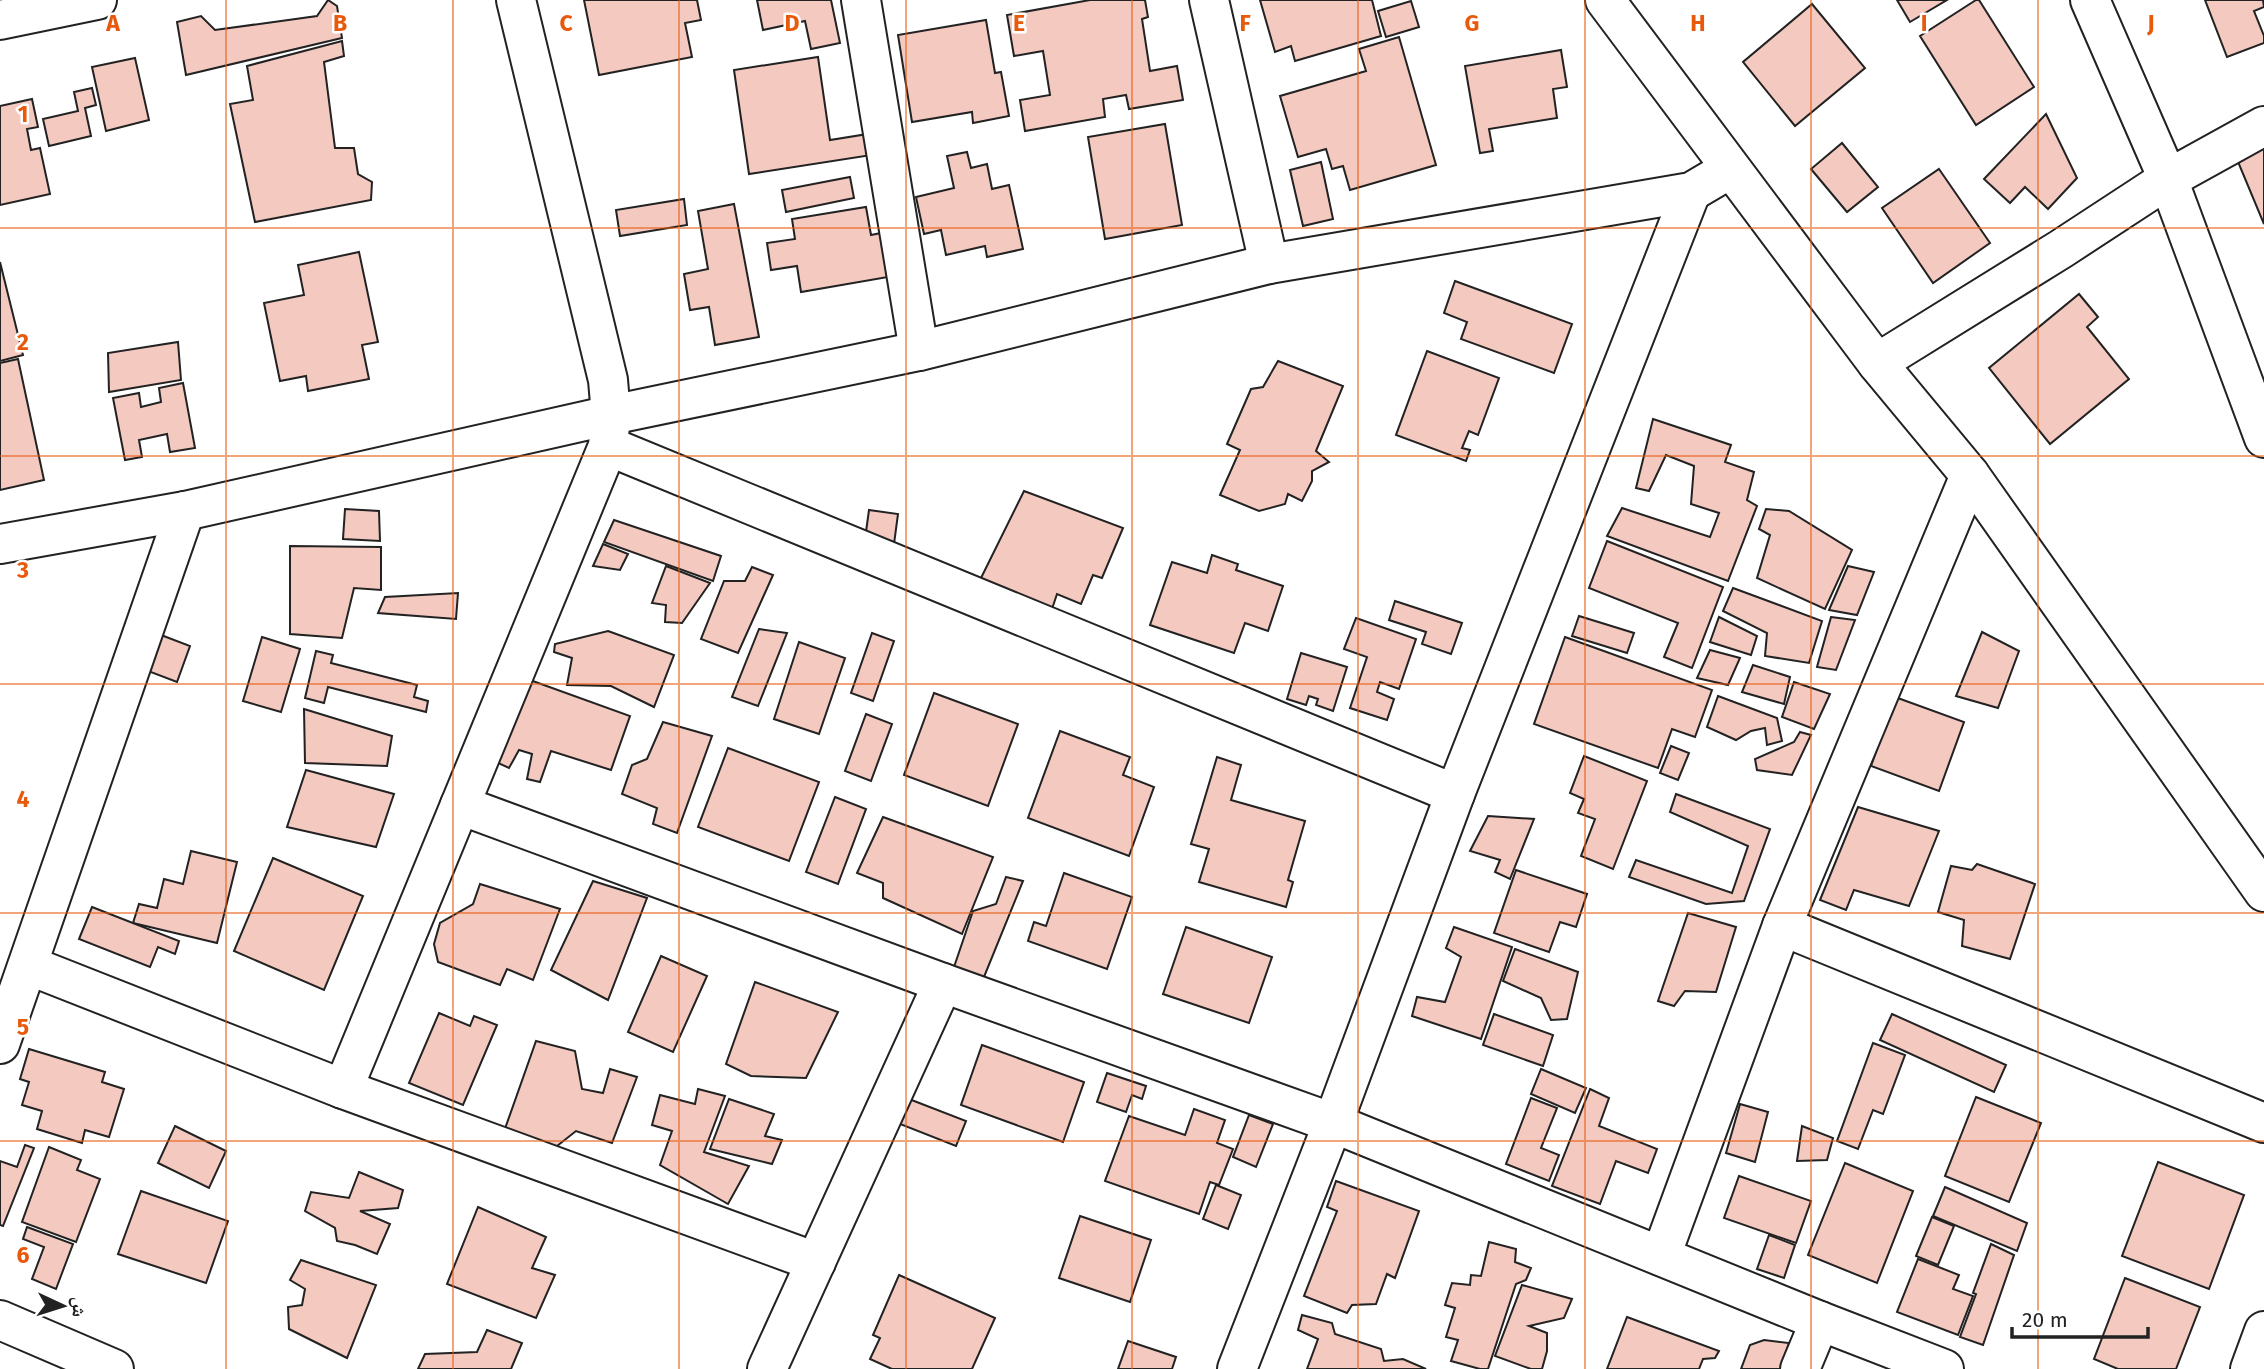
<svg xmlns="http://www.w3.org/2000/svg" width="2264" height="1369" viewBox="0 0 2264 1369" font-family="'Fira Sans','Noto Naskh Arabic',sans-serif">
	<rect width="100%" height="100%" fill="#fff"/>
	<g fill="#f3c9c0" stroke="#222" stroke-width="2">
		<path d="M 328,0 L 337,6 L 342,38 L 186,75 L 177,22 L 201,16 L 215,30 L 317,16 Z"/>
		<path d="M 584,0 L 697,0 L 701,20 L 685,23 L 692,57 L 599,75 Z"/>
		<path d="M 757,0 L 831,0 L 840,43 L 811,49 L 805,21 L 763,30 Z"/>
		<path d="M 1090,0 L 1145,0 L 1148,17 L 1142,19 L 1150,71 L 1177,66 L 1183,100 L 1129,109 L 1126,95 L 1103,99 L 1105,117 L 1025,131 L 1020,100 L 1050,95 L 1043,51 L 1014,56 L 1007,15 Z"/>
		<path d="M 1260,0 L 1372,0 L 1381,36 L 1295,61 L 1291,46 L 1275,52 Z"/>
		<path d="M 1897,0 L 1947,0 L 1910,22 Z"/>
		<path d="M 1976,0 L 1979,0 L 2034,87 L 1976,125 L 1920,36 Z"/>
		<path d="M 2205,0 L 2263,0 L 2264,7 L 2254,11 L 2264,36 L 2264,43 L 2227,57 Z"/>
		<path d="M 1411,1 L 1419,27 L 1386,37 L 1378,11 Z"/>
		<path d="M 1812,4 L 1865,68 L 1795,126 L 1743,62 Z"/>
		<path d="M 986,20 L 995,73 L 1001,72 L 1009,116 L 973,123 L 972,112 L 912,122 L 898,35 Z"/>
		<path d="M 1399,37 L 1436,165 L 1350,190 L 1343,166 L 1332,169 L 1326,149 L 1298,157 L 1280,96 L 1366,71 L 1359,49 Z"/>
		<path d="M 342,41 L 344,56 L 324,62 L 335,148 L 354,148 L 358,174 L 372,182 L 371,200 L 255,222 L 230,104 L 253,100 L 247,66 Z"/>
		<path d="M 1561,50 L 1567,87 L 1553,89 L 1557,118 L 1489,129 L 1493,151 L 1480,153 L 1465,66 Z"/>
		<path d="M 818,57 L 830,140 L 874,133 L 878,154 L 749,174 L 734,70 Z"/>
		<path d="M 135,58 L 149,120 L 106,131 L 92,67 Z"/>
		<path d="M 92,88 L 96,105 L 85,108 L 91,136 L 49,146 L 43,119 L 78,111 L 74,92 Z"/>
		<path d="M 32,99 L 38,127 L 27,129 L 31,150 L 40,148 L 50,194 L 0,205 L 0,106 Z"/>
		<path d="M 2046,114 L 2077,178 L 2048,209 L 2025,187 L 2010,203 L 1984,179 Z"/>
		<path d="M 1165,124 L 1182,225 L 1105,239 L 1088,137 Z"/>
		<path d="M 1842,143 L 1878,187 L 1847,212 L 1811,169 Z"/>
		<path d="M 2264,145 L 2264,224 L 2236,157 Z"/>
		<path d="M 967,152 L 971,168 L 987,164 L 992,189 L 1009,185 L 1023,249 L 987,257 L 985,246 L 946,255 L 941,230 L 924,234 L 916,197 L 954,188 L 947,156 Z"/>
		<path d="M 1321,162 L 1333,219 L 1303,226 L 1290,170 Z"/>
		<path d="M 1939,169 L 1990,243 L 1933,283 L 1882,208 Z"/>
		<path d="M 850,177 L 854,198 L 786,212 L 782,190 Z"/>
		<path d="M 684,199 L 687,225 L 620,236 L 616,210 Z"/>
		<path d="M 734,204 L 759,337 L 715,345 L 709,307 L 690,310 L 684,274 L 708,269 L 698,211 Z"/>
		<path d="M 866,207 L 871,235 L 881,233 L 888,277 L 801,292 L 797,266 L 771,270 L 767,243 L 795,239 L 792,219 Z"/>
		<path d="M 359,252 L 378,342 L 362,345 L 369,379 L 308,391 L 306,376 L 280,381 L 264,303 L 304,295 L 298,265 Z"/>
		<path d="M 0,262 L 23,355 L 0,361 Z"/>
		<path d="M 1455,281 L 1572,324 L 1554,373 L 1461,339 L 1467,322 L 1444,313 Z"/>
		<path d="M 2079,294 L 2098,317 L 2087,327 L 2129,379 L 2050,444 L 1989,368 Z"/>
		<path d="M 178,342 L 181,380 L 109,392 L 108,353 Z"/>
		<path d="M 1427,351 L 1499,378 L 1478,435 L 1469,431 L 1462,448 L 1470,450 L 1466,461 L 1396,435 Z"/>
		<path d="M 18,359 L 44,480 L 0,490 L 0,363 Z"/>
		<path d="M 1278,361 L 1343,386 L 1316,451 L 1329,462 L 1312,471 L 1312,481 L 1302,501 L 1288,494 L 1285,504 L 1259,511 L 1220,495 L 1240,450 L 1227,444 L 1251,389 L 1263,387 Z"/>
		<path d="M 183,383 L 195,448 L 170,452 L 167,434 L 139,440 L 142,457 L 125,460 L 113,398 L 139,393 L 141,407 L 161,402 L 159,388 Z"/>
		<path d="M 1653,419 L 1731,445 L 1725,462 L 1754,472 L 1747,500 L 1757,506 L 1728,581 L 1607,536 L 1622,508 L 1710,537 L 1719,513 L 1691,504 L 1694,466 L 1666,455 L 1649,491 L 1636,488 Z"/>
		<path d="M 1024,491 L 1123,528 L 1102,578 L 1093,575 L 1081,604 L 1057,594 L 1052,609 L 980,580 Z"/>
		<path d="M 345,509 L 379,511 L 380,541 L 343,539 Z"/>
		<path d="M 1766,509 L 1789,511 L 1852,550 L 1825,609 L 1757,578 L 1770,535 L 1759,529 Z"/>
		<path d="M 869,510 L 898,514 L 894,544 L 865,539 Z"/>
		<path d="M 614,520 L 721,556 L 713,581 L 604,542 Z"/>
		<path d="M 1607,541 L 1723,587 L 1692,668 L 1664,657 L 1678,623 L 1589,588 Z"/>
		<path d="M 603,544 L 628,554 L 620,570 L 593,566 Z"/>
		<path d="M 290,546 L 381,547 L 381,590 L 354,588 L 342,638 L 290,634 Z"/>
		<path d="M 1212,555 L 1238,564 L 1236,570 L 1283,586 L 1268,631 L 1245,623 L 1234,653 L 1150,625 L 1172,562 L 1207,573 Z"/>
		<path d="M 666,566 L 710,583 L 682,623 L 665,622 L 666,605 L 652,603 Z"/>
		<path d="M 1848,566 L 1874,572 L 1857,615 L 1829,610 Z"/>
		<path d="M 752,567 L 773,575 L 738,653 L 701,639 L 724,581 L 745,581 Z"/>
		<path d="M 1733,588 L 1822,621 L 1809,663 L 1765,656 L 1767,633 L 1723,611 Z"/>
		<path d="M 458,593 L 456,619 L 378,613 L 385,597 Z"/>
		<path d="M 1395,601 L 1462,623 L 1451,654 L 1422,644 L 1426,632 L 1389,620 Z"/>
		<path d="M 1579,616 L 1634,633 L 1627,653 L 1572,636 Z"/>
		<path d="M 1719,617 L 1757,636 L 1751,655 L 1710,642 Z"/>
		<path d="M 1831,617 L 1855,620 L 1836,670 L 1817,667 Z"/>
		<path d="M 1356,618 L 1416,639 L 1399,689 L 1380,682 L 1377,692 L 1394,699 L 1387,720 L 1350,708 L 1367,657 L 1344,649 Z"/>
		<path d="M 759,629 L 787,633 L 758,706 L 732,697 Z"/>
		<path d="M 608,631 L 674,655 L 654,707 L 611,686 L 567,685 L 572,658 L 554,652 L 555,644 Z"/>
		<path d="M 1982,632 L 2019,651 L 1998,708 L 1956,696 Z"/>
		<path d="M 872,633 L 894,641 L 873,701 L 851,693 Z"/>
		<path d="M 161,635 L 190,646 L 177,682 L 148,671 Z"/>
		<path d="M 262,637 L 300,649 L 281,712 L 243,701 Z"/>
		<path d="M 1565,637 L 1712,690 L 1695,737 L 1672,729 L 1658,768 L 1534,724 Z"/>
		<path d="M 799,642 L 845,658 L 819,734 L 774,719 Z"/>
		<path d="M 1710,650 L 1740,658 L 1728,685 L 1697,678 Z"/>
		<path d="M 316,651 L 333,655 L 331,663 L 417,685 L 414,697 L 428,701 L 426,712 L 328,687 L 324,703 L 305,698 Z"/>
		<path d="M 1301,653 L 1347,667 L 1333,711 L 1316,705 L 1318,699 L 1309,696 L 1306,705 L 1287,699 Z"/>
		<path d="M 1753,665 L 1790,677 L 1784,704 L 1742,692 Z"/>
		<path d="M 530,680 L 630,716 L 611,770 L 551,751 L 540,782 L 527,779 L 532,754 L 519,750 L 509,768 L 496,762 Z"/>
		<path d="M 1794,682 L 1830,694 L 1814,729 L 1782,717 Z"/>
		<path d="M 934,693 L 1018,724 L 988,806 L 904,775 Z"/>
		<path d="M 1718,696 L 1777,718 L 1782,741 L 1767,745 L 1765,728 L 1751,731 L 1736,740 L 1707,727 Z"/>
		<path d="M 1895,697 L 1964,722 L 1939,791 L 1871,766 Z"/>
		<path d="M 304,709 L 392,736 L 387,766 L 305,763 Z"/>
		<path d="M 866,714 L 892,724 L 871,781 L 845,771 Z"/>
		<path d="M 663,722 L 712,736 L 677,833 L 653,824 L 657,808 L 622,794 L 632,765 L 647,759 Z"/>
		<path d="M 1060,731 L 1130,757 L 1123,775 L 1154,787 L 1129,856 L 1028,818 Z"/>
		<path d="M 1800,732 L 1811,735 L 1792,775 L 1757,770 L 1755,759 L 1794,742 Z"/>
		<path d="M 1671,746 L 1689,753 L 1678,780 L 1660,773 Z"/>
		<path d="M 728,748 L 819,782 L 789,861 L 698,827 Z"/>
		<path d="M 1584,756 L 1647,781 L 1613,869 L 1581,856 L 1595,819 L 1578,813 L 1584,799 L 1570,793 Z"/>
		<path d="M 1217,757 L 1241,765 L 1231,800 L 1305,821 L 1288,880 L 1293,882 L 1286,907 L 1199,882 L 1209,849 L 1191,844 Z"/>
		<path d="M 306,770 L 394,794 L 376,847 L 287,827 Z"/>
		<path d="M 1676,794 L 1770,829 L 1744,901 L 1706,904 L 1629,877 L 1636,860 L 1732,893 L 1748,846 L 1670,812 Z"/>
		<path d="M 835,797 L 866,809 L 838,884 L 806,872 Z"/>
		<path d="M 1858,807 L 1939,831 L 1909,906 L 1854,890 L 1846,910 L 1820,900 Z"/>
		<path d="M 1488,816 L 1534,819 L 1510,879 L 1495,872 L 1500,860 L 1470,851 Z"/>
		<path d="M 883,817 L 993,857 L 962,934 L 883,898 L 883,883 L 857,873 Z"/>
		<path d="M 191,851 L 237,862 L 217,943 L 133,923 L 139,904 L 157,908 L 164,879 L 183,884 Z"/>
		<path d="M 273,858 L 363,896 L 324,990 L 234,951 Z"/>
		<path d="M 1977,864 L 2035,884 L 2010,959 L 1962,946 L 1964,920 L 1938,912 L 1951,866 L 1972,870 Z"/>
		<path d="M 1516,870 L 1587,894 L 1576,927 L 1560,922 L 1549,952 L 1494,933 Z"/>
		<path d="M 1064,873 L 1132,897 L 1107,969 L 1028,941 L 1034,922 L 1046,926 Z"/>
		<path d="M 1006,877 L 1023,881 L 984,977 L 954,967 L 973,911 L 996,904 Z"/>
		<path d="M 593,881 L 647,898 L 608,1000 L 551,970 Z"/>
		<path d="M 480,884 L 560,909 L 533,980 L 507,969 L 500,985 L 438,962 L 434,944 L 440,923 L 473,904 Z"/>
		<path d="M 92,907 L 179,941 L 175,954 L 158,947 L 150,967 L 79,939 Z"/>
		<path d="M 1688,913 L 1736,927 L 1716,992 L 1685,991 L 1674,1006 L 1658,1001 Z"/>
		<path d="M 1186,927 L 1272,957 L 1249,1023 L 1163,994 Z"/>
		<path d="M 1454,927 L 1512,947 L 1481,1039 L 1412,1016 L 1417,997 L 1445,1002 L 1461,957 L 1446,948 Z"/>
		<path d="M 1515,949 L 1578,972 L 1567,1019 L 1551,1020 L 1541,998 L 1503,981 Z"/>
		<path d="M 661,956 L 707,976 L 673,1052 L 628,1032 Z"/>
		<path d="M 755,982 L 838,1012 L 806,1078 L 751,1076 L 726,1064 Z"/>
		<path d="M 439,1013 L 470,1026 L 474,1016 L 497,1025 L 463,1105 L 409,1083 Z"/>
		<path d="M 1494,1014 L 1553,1035 L 1543,1066 L 1483,1045 Z"/>
		<path d="M 1892,1014 L 2006,1065 L 1994,1092 L 1880,1040 Z"/>
		<path d="M 536,1041 L 575,1051 L 582,1089 L 603,1093 L 610,1069 L 637,1077 L 612,1143 L 576,1131 L 552,1150 L 501,1140 Z"/>
		<path d="M 1873,1043 L 1905,1055 L 1883,1114 L 1873,1110 L 1858,1149 L 1837,1141 Z"/>
		<path d="M 982,1045 L 1084,1082 L 1063,1142 L 961,1105 Z"/>
		<path d="M 29,1049 L 105,1072 L 102,1082 L 124,1089 L 109,1137 L 85,1130 L 82,1143 L 37,1129 L 42,1111 L 22,1105 L 29,1082 L 20,1079 Z"/>
		<path d="M 1541,1069 L 1586,1088 L 1575,1113 L 1531,1094 Z"/>
		<path d="M 1107,1073 L 1146,1086 L 1142,1099 L 1132,1095 L 1126,1112 L 1097,1102 Z"/>
		<path d="M 698,1089 L 725,1096 L 704,1152 L 749,1166 L 728,1204 L 660,1165 L 672,1131 L 652,1125 L 660,1095 L 695,1104 Z"/>
		<path d="M 1590,1089 L 1609,1098 L 1599,1126 L 1657,1149 L 1648,1173 L 1616,1161 L 1600,1204 L 1552,1186 Z"/>
		<path d="M 1976,1097 L 2041,1123 L 2009,1202 L 1945,1176 Z"/>
		<path d="M 1531,1098 L 1557,1108 L 1541,1148 L 1559,1155 L 1549,1181 L 1506,1164 Z"/>
		<path d="M 729,1099 L 774,1114 L 765,1136 L 782,1140 L 772,1164 L 710,1149 Z"/>
		<path d="M 909,1099 L 966,1121 L 956,1146 L 900,1124 Z"/>
		<path d="M 1740,1104 L 1768,1112 L 1755,1162 L 1726,1153 Z"/>
		<path d="M 1194,1109 L 1225,1120 L 1217,1143 L 1233,1149 L 1219,1185 L 1210,1182 L 1199,1214 L 1105,1181 L 1129,1116 L 1185,1135 Z"/>
		<path d="M 1249,1115 L 1273,1124 L 1256,1167 L 1233,1157 Z"/>
		<path d="M 175,1126 L 226,1151 L 209,1188 L 158,1163 Z"/>
		<path d="M 1802,1126 L 1833,1138 L 1827,1160 L 1797,1161 Z"/>
		<path d="M 25,1145 L 34,1148 L 3,1226 L 0,1225 L 0,1161 L 17,1167 Z"/>
		<path d="M 49,1147 L 81,1160 L 77,1170 L 100,1179 L 76,1242 L 22,1222 Z"/>
		<path d="M 2158,1162 L 2244,1195 L 2209,1289 L 2122,1256 Z"/>
		<path d="M 1845,1163 L 1913,1191 L 1877,1283 L 1808,1255 Z"/>
		<path d="M 359,1172 L 403,1190 L 398,1208 L 360,1211 L 390,1224 L 377,1254 L 355,1245 L 337,1241 L 335,1228 L 305,1211 L 311,1192 L 349,1198 Z"/>
		<path d="M 1739,1176 L 1811,1201 L 1796,1243 L 1724,1218 Z"/>
		<path d="M 1336,1181 L 1419,1211 L 1395,1278 L 1387,1274 L 1376,1304 L 1352,1305 L 1347,1313 L 1304,1296 L 1337,1211 L 1327,1207 Z"/>
		<path d="M 1216,1185 L 1241,1195 L 1228,1229 L 1203,1219 Z"/>
		<path d="M 1945,1187 L 2027,1223 L 2017,1251 L 1933,1216 Z"/>
		<path d="M 141,1191 L 228,1221 L 206,1283 L 118,1254 Z"/>
		<path d="M 478,1207 L 546,1237 L 532,1268 L 555,1275 L 536,1318 L 447,1284 Z"/>
		<path d="M 1080,1216 L 1151,1240 L 1130,1302 L 1059,1278 Z"/>
		<path d="M 1932,1217 L 1954,1226 L 1938,1265 L 1916,1256 Z"/>
		<path d="M 27,1227 L 73,1244 L 56,1289 L 32,1279 L 44,1247 L 23,1239 Z"/>
		<path d="M 1769,1235 L 1795,1245 L 1784,1278 L 1757,1269 Z"/>
		<path d="M 1489,1242 L 1516,1249 L 1515,1262 L 1531,1268 L 1526,1280 L 1516,1284 L 1488,1369 L 1480,1369 L 1451,1361 L 1458,1340 L 1446,1337 L 1455,1308 L 1445,1305 L 1452,1283 L 1470,1285 L 1471,1275 L 1481,1276 Z"/>
		<path d="M 1991,1244 L 2014,1255 L 1983,1345 L 1960,1337 L 1976,1294 L 1973,1293 Z"/>
		<path d="M 1918,1259 L 1959,1275 L 1953,1289 L 1973,1296 L 1958,1335 L 1897,1312 Z"/>
		<path d="M 301,1260 L 376,1285 L 347,1358 L 289,1329 L 288,1307 L 302,1305 L 305,1289 L 290,1280 Z"/>
		<path d="M 899,1275 L 995,1318 L 972,1369 L 892,1369 L 870,1359 L 880,1338 L 873,1335 Z"/>
		<path d="M 2125,1278 L 2200,1307 L 2176,1369 L 2118,1369 L 2094,1359 Z"/>
		<path d="M 1522,1285 L 1572,1299 L 1564,1318 L 1529,1326 L 1547,1333 L 1547,1351 L 1542,1369 L 1531,1369 L 1495,1356 Z"/>
		<path d="M 1302,1315 L 1332,1323 L 1335,1334 L 1381,1349 L 1384,1361 L 1403,1359 L 1426,1369 L 1307,1369 L 1318,1339 L 1298,1330 Z"/>
		<path d="M 1627,1317 L 1719,1351 L 1715,1358 L 1703,1359 L 1699,1369 L 1607,1369 Z"/>
		<path d="M 487,1330 L 522,1343 L 511,1369 L 418,1369 L 425,1354 L 477,1352 Z"/>
		<path d="M 1764,1340 L 1789,1343 L 1781,1369 L 1741,1369 L 1750,1345 Z"/>
		<path d="M 1128,1341 L 1176,1357 L 1172,1369 L 1118,1369 Z"/>
	</g>
	<g fill="none" stroke-linecap="round" stroke-linejoin="round">
		<g stroke="#222" stroke-width="42">
			<g id="street">
				<path d="M 861,0 L 919,351"/>
				<path d="M 1209,0 L 1269,264"/>
				<path d="M 1605,0 L 1877,363 L 1970,475 L 2264,892"/>
				<path d="M 0,20 L 97,0"/>
				<path d="M 1877,363 L 2061,249 L 2168,179 L 2264,126"/>
				<path d="M 608,446 L 1455,794"/>
				<path d="M 0,544 L 185,511 L 611,415 L 919,351 L 1269,264 L 1691,192 L 1730,169"/>
				<path d="M 460,805 L 943,983 L 1333,1123 L 1820,1321 L 1944,1369"/>
				<path d="M 1782,926 L 2264,1123"/>
				<path d="M 28,965 L 343,1089 L 816,1262"/>
				<path d="M 0,1044 L 185,511"/>
				<path d="M 343,1089 L 608,446 L 611,415 L 608,380 L 516,0"/>
				<path d="M 1661,1256 L 1782,926 L 1970,475"/>
				<path d="M 767,1369 L 943,983"/>
				<path d="M 1237,1369 L 1333,1123 L 1455,794 L 1691,192"/>
				<path d="M 1800,1369 L 1820,1321"/>
				<path d="M 2250,1369 L 2264,1331"/>
			</g>
		</g>
		<g stroke="#222" stroke-width="42">
			<path id="secondary" d="M 2090,0 L 2168,179 L 2264,438"/>
		</g>
		<g stroke="#222" stroke-width="42">
			<path id="primary" d="M 0,1320 L 114,1369"/>
		</g>
		<use href="#street" stroke="#fff" stroke-width="38"/>
		<use href="#secondary" stroke="#fff" stroke-width="38"/>
		<use href="#primary" stroke="#fff" stroke-width="38"/>
	</g>
	<path fill="none" stroke="#e8590c" stroke-width="2" stroke-opacity="0.55" d="M 226,0 L 226,1369M 453,0 L 453,1369M 679,0 L 679,1369M 906,0 L 906,1369M 1132,0 L 1132,1369M 1358,0 L 1358,1369M 1585,0 L 1585,1369M 1811,0 L 1811,1369M 2038,0 L 2038,1369M 0,228 L 2264,228M 0,456 L 2264,456M 0,684 L 2264,684M 0,913 L 2264,913M 0,1141 L 2264,1141"/>
	<g font-size="23" text-anchor="middle" font-weight="bold" fill="#e8590c" stroke="#fff" stroke-width="5" stroke-linejoin="round" paint-order="stroke">
		<text x="113" y="31">A</text>
		<text x="340" y="31">B</text>
		<text x="566" y="31">C</text>
		<text x="792" y="31">D</text>
		<text x="1019" y="31">E</text>
		<text x="1245" y="31">F</text>
		<text x="1472" y="31">G</text>
		<text x="1698" y="31">H</text>
		<text x="1924" y="31">I</text>
		<text x="2151" y="31">J</text>
		<text x="23" y="122">1</text>
		<text x="23" y="350">2</text>
		<text x="23" y="578">3</text>
		<text x="23" y="807">4</text>
		<text x="23" y="1035">5</text>
		<text x="23" y="1263">6</text>
	</g>
	<g transform="translate(63 1306) rotate(94)" stroke="#ffffff" stroke-width="5" paint-order="stroke">
	<path d="M0-5L12 26L0 18L-12 26Z" fill="#222222"/>
	<text y="-10" font-size="19" font-weight="bold" text-anchor="middle" fill="#222222">ش</text>
	</g>
	<path d="M2012 1327v10h136v-10" fill="none" stroke="#222222" stroke-width="3.5"/>
	<text x="2022" y="1327" font-size="21" fill="#222222" stroke="#ffffff" stroke-width="5" paint-order="stroke">20 m</text>
</svg>
